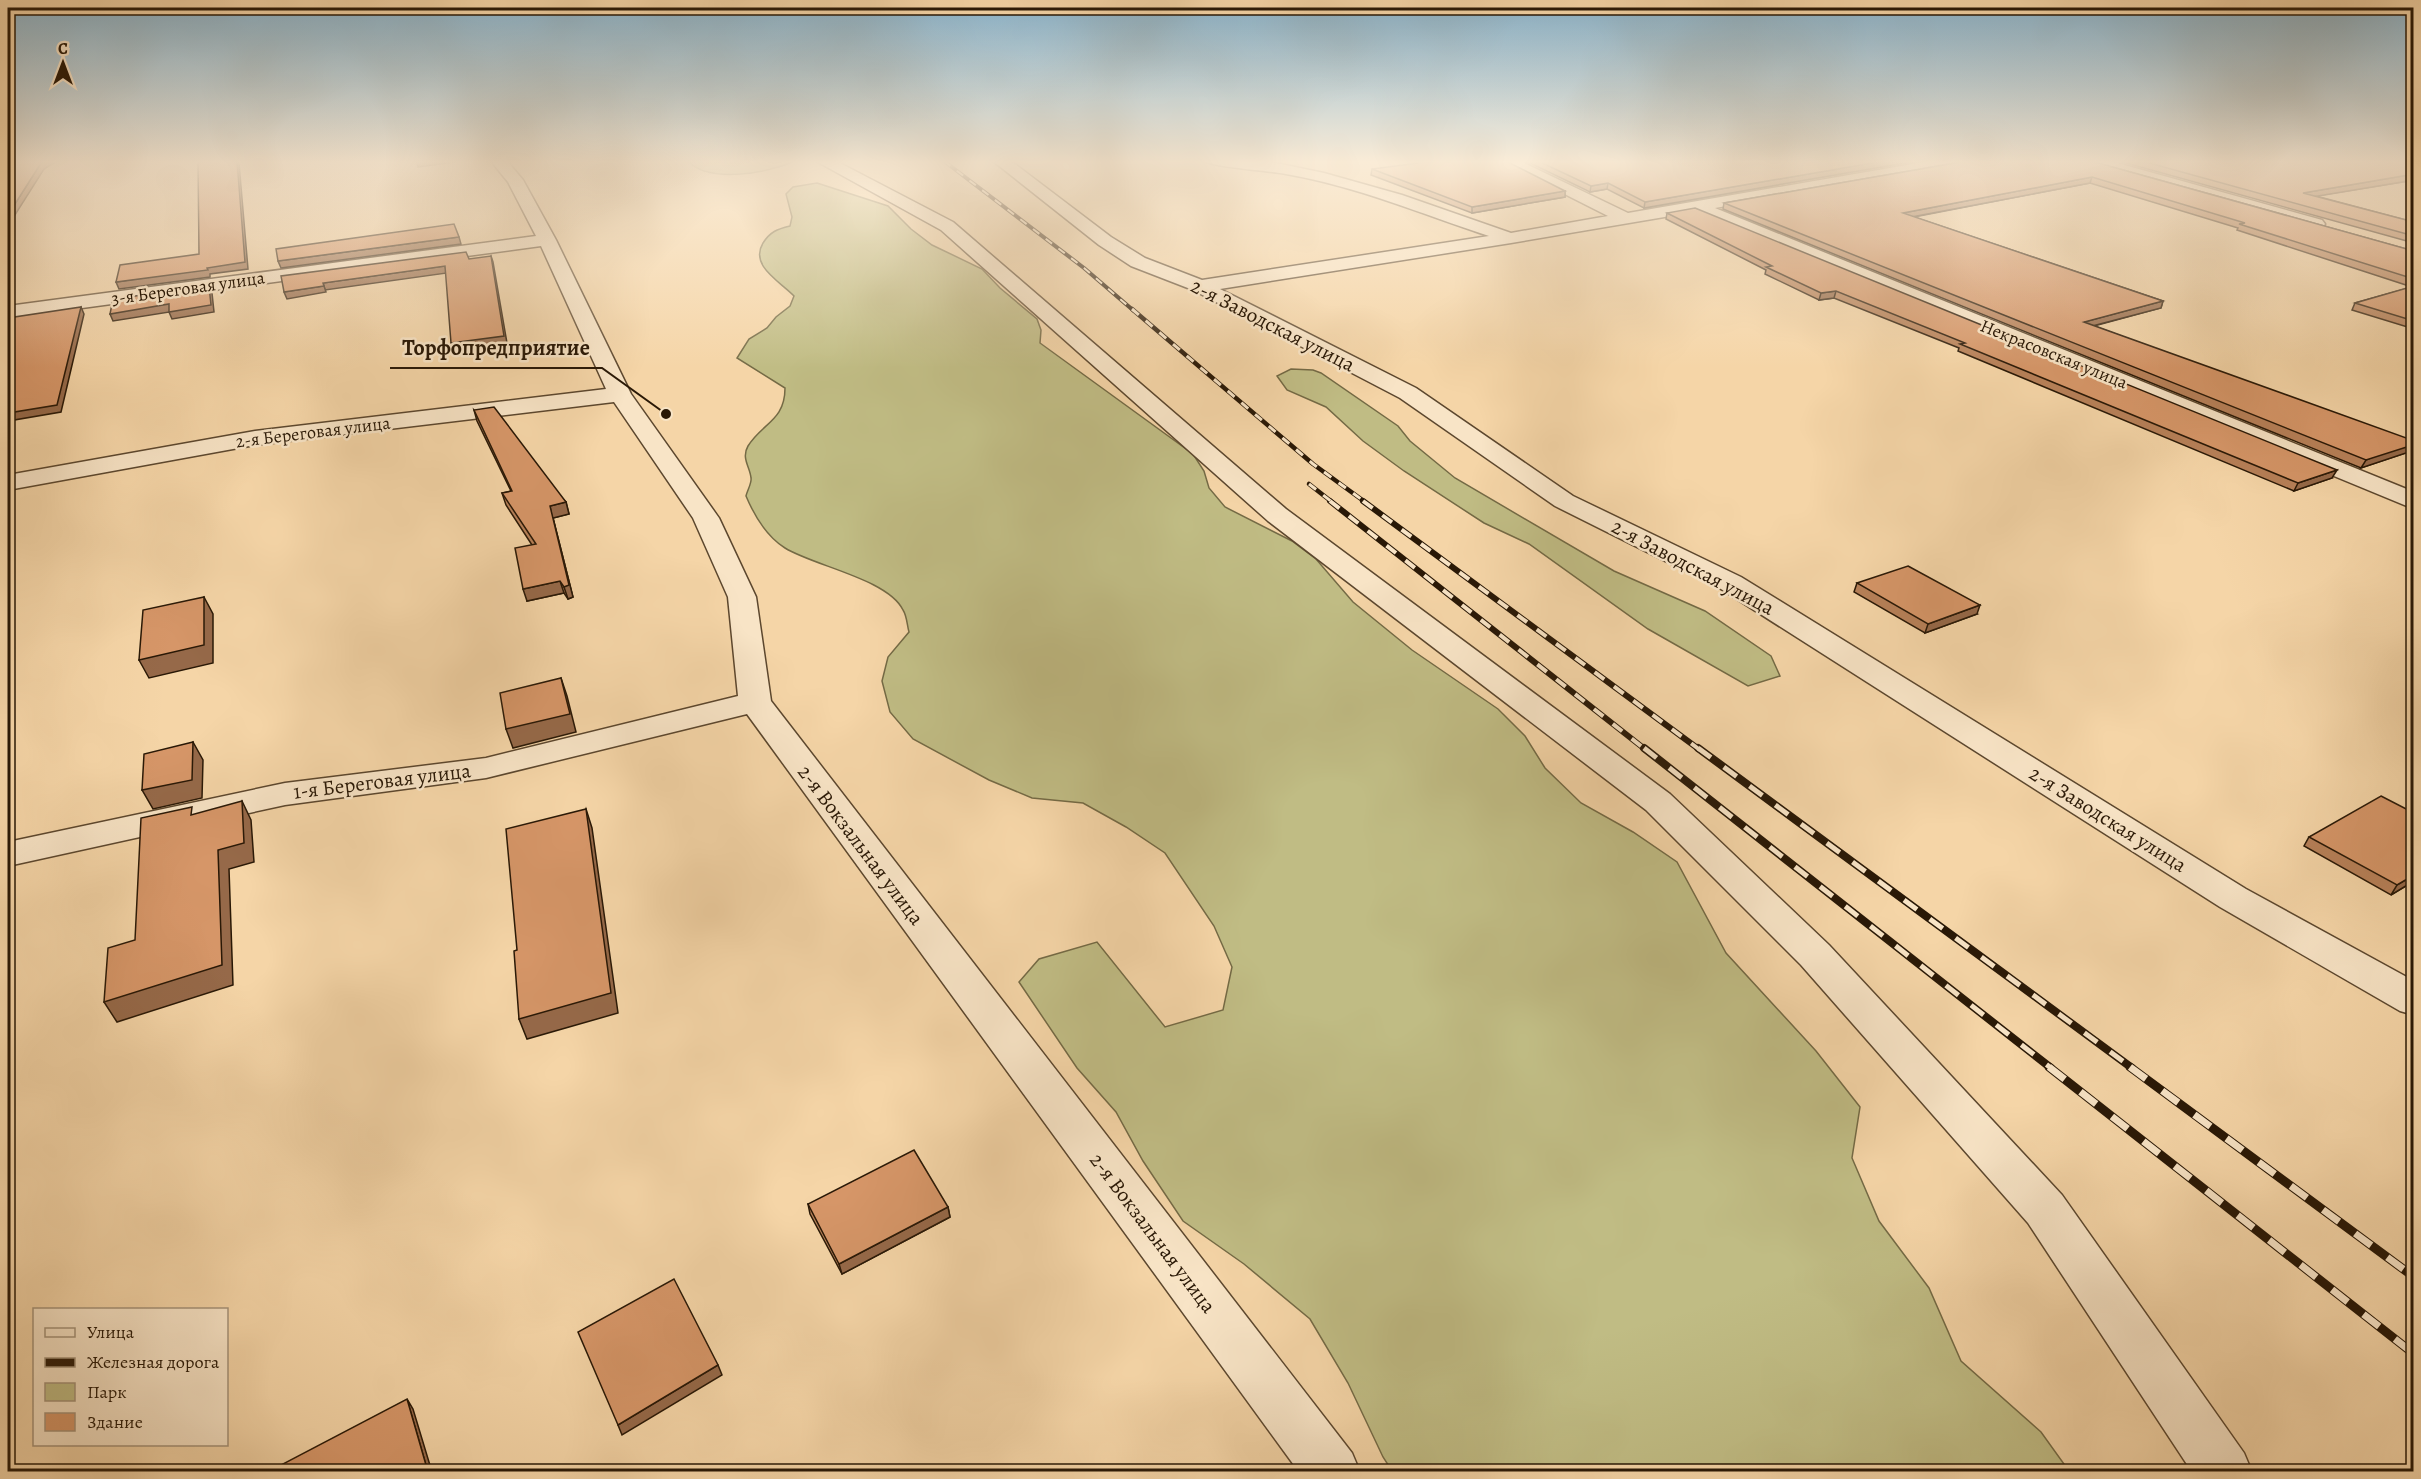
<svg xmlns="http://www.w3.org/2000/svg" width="2421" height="1479" viewBox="0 0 2421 1479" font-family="Alegreya,serif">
	<rect width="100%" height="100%" fill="#f5d5a7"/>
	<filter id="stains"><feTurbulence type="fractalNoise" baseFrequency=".00333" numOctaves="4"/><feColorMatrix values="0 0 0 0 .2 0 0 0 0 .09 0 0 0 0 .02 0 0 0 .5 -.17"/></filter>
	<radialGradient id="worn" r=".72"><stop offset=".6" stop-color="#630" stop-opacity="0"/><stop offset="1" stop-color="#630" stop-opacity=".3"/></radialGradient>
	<g fill="#c0bc84" stroke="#746a45" stroke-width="1.5">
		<path d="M 688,161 L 794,161 C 769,173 709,184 688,161 Z"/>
		<path d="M 817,183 L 888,206 L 911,229 L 932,245 L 982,269 L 1000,288 L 1037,319 L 1041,330 L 1040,343 L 1193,454 L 1204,471 L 1209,488 L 1225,507 L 1292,541 L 1316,559 L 1353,602 L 1412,650 L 1498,709 L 1525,736 L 1545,768 L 1581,803 L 1633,832 L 1677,862 L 1726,953 L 1816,1051 L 1860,1107 L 1852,1158 L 1879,1221 L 1929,1288 L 1961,1361 L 2041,1432 L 2069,1471 L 1392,1471 L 1383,1457 L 1348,1383 L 1310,1319 L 1244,1264 L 1183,1221 L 1143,1161 L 1116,1112 L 1077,1068 L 1019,982 L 1039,959 L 1097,942 L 1165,1027 L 1223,1010 L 1232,967 L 1214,926 L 1165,853 L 1126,827 L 1083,803 L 1032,798 L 989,780 L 913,739 L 890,712 L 882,681 L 888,657 L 909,632 C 907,625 907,616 903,610 C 888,579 814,566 785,548 C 766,536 754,515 746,496 C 747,491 752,483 751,478 C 750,467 741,458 748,446 C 762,423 785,421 785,388 L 737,358 L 749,339 L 767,328 L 776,317 L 790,306 L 794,296 C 781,282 749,266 763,243 C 770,232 777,229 790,226 L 792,217 L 786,194 L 793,187 Z"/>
		<path d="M 1291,369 L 1313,370 L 1321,373 L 1398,426 L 1410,441 L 1455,478 L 1614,571 L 1705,611 L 1771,656 L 1780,676 L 1748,686 L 1648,629 L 1529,544 L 1484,523 L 1404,471 L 1363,441 L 1326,407 L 1287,390 L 1277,376 Z"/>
	</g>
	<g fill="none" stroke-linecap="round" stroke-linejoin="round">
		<g stroke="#5c472e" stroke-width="3">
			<g id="minor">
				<path d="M 491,161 L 507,161 L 523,180 L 556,240 L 631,394 L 719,518 L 756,597 L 771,701 L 1352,1453 L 1360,1472 L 1299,1472 L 747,714 L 486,778 L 285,805 L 8,866 L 8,842 L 285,783 L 486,758 L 738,696 L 728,597 L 693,518 L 614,402 L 255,445 L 8,490 L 8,475 L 255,431 L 606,389 L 541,246 L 8,318 L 8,306 L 536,236 L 508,182 Z"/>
				<path d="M 816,161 L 836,161 L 953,222 L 1286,509 L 1670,794 L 1829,945 L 2062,1195 L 2244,1453 L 2252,1472 L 2192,1472 L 2028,1223 L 1801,965 L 1646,810 L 1268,521 L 941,230 Z"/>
				<path d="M 993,161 L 1011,161 L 1111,237 L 1145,258 L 1202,280 L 1489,236 C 1422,214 1356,186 1286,174 C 1273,171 1211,167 1205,161 L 1266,161 L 1324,173 L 1402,195 L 1511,233 L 1608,216 L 1499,161 L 1520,161 L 1628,213 L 1930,161 L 1967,161 L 1959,166 L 1715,208 L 2414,492 L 2414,509 L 1694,212 L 1511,243 L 1220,289 L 1416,388 L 1573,496 L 1741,577 L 2246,889 L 2414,981 L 2414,1015 L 2400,1011 L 2220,907 L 1721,589 L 1555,506 L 1400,398 L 1193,290 L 1131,266 L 1099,245 Z"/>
				<path d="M 2084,161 L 2110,161 L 2322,220 L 2325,224 L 2322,228 L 2310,228 L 2087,164 Z"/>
			</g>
		</g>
		<use href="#minor" fill="#f8e4c6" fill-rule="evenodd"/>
		<g stroke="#291806" stroke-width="4">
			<path id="rail-far4" d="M 944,161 L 1084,268 L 1134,311"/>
		</g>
		<g stroke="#291806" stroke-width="4.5">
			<g id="rail-far3">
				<path d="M 1132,309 L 1313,464 L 1365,502"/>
				<path d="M 1309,484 L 1332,502"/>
			</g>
		</g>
		<g stroke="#291806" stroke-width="6">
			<g id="rail-far2">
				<path d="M 1330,501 L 1646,750"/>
				<path d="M 1363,501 L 1700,750"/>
			</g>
		</g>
		<g stroke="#291806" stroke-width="8">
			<g id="rail-far1">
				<path d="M 1644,748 L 2051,1068"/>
				<path d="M 1698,748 L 2132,1068"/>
			</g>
		</g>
		<g stroke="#291806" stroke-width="9">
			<g id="rail">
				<path d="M 2049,1067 L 2414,1354"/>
				<path d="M 2130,1067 L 2414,1277"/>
			</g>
		</g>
		<use href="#rail-far4" stroke="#f8e4c6" stroke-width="2" stroke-dasharray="8" stroke-linecap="butt"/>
		<use href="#rail-far3" stroke="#f8e4c6" stroke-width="3" stroke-dasharray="9" stroke-linecap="butt"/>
		<use href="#rail-far2" stroke="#f8e4c6" stroke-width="4" stroke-dasharray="12" stroke-linecap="butt"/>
		<use href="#rail-far1" stroke="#f8e4c6" stroke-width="5" stroke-dasharray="16" stroke-linecap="butt"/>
		<use href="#rail" stroke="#f8e4c6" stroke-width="7" stroke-dasharray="20" stroke-linecap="butt"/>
	</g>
	<g fill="#b88159" stroke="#291806" stroke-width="1.5">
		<path d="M 1526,161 L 1916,161 L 1644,208 L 1607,189 L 1590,192 Z"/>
		<path d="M 2091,161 L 2414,251 L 2414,329 L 2352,310 L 2355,303 L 2412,287 L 2237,230 L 2238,228 L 2090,183 L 1914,217 L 2163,301 L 2161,308 L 2094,326 L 2411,443 L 2409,452 L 2361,468 L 1723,209 L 1724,203 L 1961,162 Z"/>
		<path d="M 2119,161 L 2414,161 L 2414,180 L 2316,196 L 2414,222 L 2414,243 Z"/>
		<path d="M 1372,169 L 1565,191 L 1565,197 L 1472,213 L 1371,175 Z"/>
		<path d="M 1667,213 L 2332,478 L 2294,491 L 1958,351 L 1959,348 L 1834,298 L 1819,300 L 1765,274 L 1766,270 L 1666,219 Z"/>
		<path d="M 474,410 L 566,502 L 569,514 L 553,518 L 573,597 L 568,599 L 564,593 L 527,601 L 532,545 L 506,505 L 502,493 L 511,491 L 477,421 Z"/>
		<path d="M 1857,583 L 1977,614 L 1925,633 L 1854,592 Z"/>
		<path d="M 2414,813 L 2414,881 L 2391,895 L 2304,846 L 2309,837 Z"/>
		<path d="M 808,1204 L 948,1207 L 950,1217 L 842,1274 L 810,1214 Z"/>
	</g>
	<g fill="#966949" stroke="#291806" stroke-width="1.5">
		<path d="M 44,161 L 57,161 L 44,169 L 8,226 L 8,215 L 41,163 Z"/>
		<path d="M 237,161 L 238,161 L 239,163 L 248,269 L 210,274 L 210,277 L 119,289 L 116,282 L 207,268 Z"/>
		<path d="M 416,161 L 454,161 L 454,162 L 418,167 Z"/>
		<path d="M 1884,161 L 1916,161 L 1644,208 L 1645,202 Z"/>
		<path d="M 2414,174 L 2414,180 L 2300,199 L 2303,193 Z"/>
		<path d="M 2092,177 L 2090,183 L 1901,219 L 1903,213 Z"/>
		<path d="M 1608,183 L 1607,189 L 1590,192 L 1591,186 Z"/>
		<path d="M 1565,191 L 1565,197 L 1472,213 L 1472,207 Z"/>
		<path d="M 459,237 L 461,244 L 281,268 L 278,261 Z"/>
		<path d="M 491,256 L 493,262 L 507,343 L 454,351 L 451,343 Z"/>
		<path d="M 445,266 L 447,273 L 325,290 L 323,283 Z"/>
		<path d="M 209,286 L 212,293 L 214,312 L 172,319 L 169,312 L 113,321 L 110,314 Z"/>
		<path d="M 324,286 L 326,292 L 287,299 L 284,292 Z"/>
		<path d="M 1836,291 L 1834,298 L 1819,300 L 1821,293 Z"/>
		<path d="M 2163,301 L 2161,308 L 2081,329 L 2084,322 Z"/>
		<path d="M 81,307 L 84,314 L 61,412 L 8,421 L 8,413 Z"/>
		<path d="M 2412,440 L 2409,446 L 2413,445 L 2409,452 L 2361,468 L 2366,460 Z"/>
		<path d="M 2337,470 L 2332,478 L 2294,491 L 2298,483 Z"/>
		<path d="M 566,502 L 569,514 L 553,518 L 573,597 L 568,599 L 564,587 L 550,506 Z"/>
		<path d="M 560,581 L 564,593 L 527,601 L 523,589 Z"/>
		<path d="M 204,597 L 213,614 L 213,663 L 149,678 L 139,660 Z"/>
		<path d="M 1980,605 L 1977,614 L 1925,633 L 1928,624 Z"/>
		<path d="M 561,678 L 567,696 L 576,732 L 513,748 L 506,729 Z"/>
		<path d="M 193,742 L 203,760 L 202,798 L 153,809 L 142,790 Z"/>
		<path d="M 242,801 L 251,820 L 254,862 L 229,869 L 233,985 L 117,1022 L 104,1002 L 218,850 Z"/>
		<path d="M 586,809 L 592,828 L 618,1013 L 527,1039 L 519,1019 Z"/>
		<path d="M 2414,875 L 2414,881 L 2391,895 L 2397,885 Z"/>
		<path d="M 948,1207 L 950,1217 L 842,1274 L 839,1264 Z"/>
		<path d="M 718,1365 L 722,1375 L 622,1435 L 618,1425 Z"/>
		<path d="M 407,1399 L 413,1409 L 432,1472 L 428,1472 Z"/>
	</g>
	<g fill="#d69668" stroke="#291806" stroke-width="1.5">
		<path d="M 8,161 L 44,161 L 41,163 L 8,215 Z"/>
		<path d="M 206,161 L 237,161 L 245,262 L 207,268 L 208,270 L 116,282 L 120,265 L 199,254 L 198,162 Z"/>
		<path d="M 1434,161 L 1506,161 L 1565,191 L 1472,207 L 1372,169 Z"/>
		<path d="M 1538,161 L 1884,161 L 1645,202 L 1608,183 L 1591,186 Z"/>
		<path d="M 1963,161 L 2091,161 L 2414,251 L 2414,279 L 2239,224 L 2245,223 L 2092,177 L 1903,213 L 2163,301 L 2084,322 L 2412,440 L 2408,442 L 2413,445 L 2366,460 L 1724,203 L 1961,162 Z"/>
		<path d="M 2142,161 L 2414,161 L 2414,174 L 2303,193 L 2414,222 L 2414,236 Z"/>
		<path d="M 1695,208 L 2337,470 L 2298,483 L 1960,344 L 1965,343 L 1836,291 L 1821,293 L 1766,267 L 1772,266 L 1667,213 Z"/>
		<path d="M 454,224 L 459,237 L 278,261 L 276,249 Z"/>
		<path d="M 466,252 L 469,259 L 491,256 L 504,336 L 451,343 L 445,266 L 323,283 L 324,286 L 284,292 L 281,276 Z"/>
		<path d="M 209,286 L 211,305 L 169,312 L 169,304 L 110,314 L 113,299 Z"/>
		<path d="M 2414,286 L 2414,321 L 2355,303 Z"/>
		<path d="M 81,307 L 57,405 L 8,413 L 8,318 Z"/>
		<path d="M 494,407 L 566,502 L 550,506 L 569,585 L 564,587 L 560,581 L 523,589 L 515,548 L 536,544 L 502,493 L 512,491 L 474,410 Z"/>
		<path d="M 1908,566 L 1980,605 L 1928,624 L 1857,583 Z"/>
		<path d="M 204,597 L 204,645 L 139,660 L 143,610 Z"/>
		<path d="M 561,678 L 570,714 L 506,729 L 500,693 Z"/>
		<path d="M 193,742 L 192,780 L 142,790 L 144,754 Z"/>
		<path d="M 2381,796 L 2414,813 L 2414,875 L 2397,885 L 2309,837 Z"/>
		<path d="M 242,801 L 244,843 L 218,850 L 222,965 L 104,1002 L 108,948 L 135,940 L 141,818 L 192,807 L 191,815 Z"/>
		<path d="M 586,809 L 611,993 L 519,1019 L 514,951 L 517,950 L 506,829 Z"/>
		<path d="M 914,1150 L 948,1207 L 839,1264 L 808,1204 Z"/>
		<path d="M 674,1279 L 718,1365 L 618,1425 L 578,1332 Z"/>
		<path d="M 407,1399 L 428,1472 L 281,1472 L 279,1466 Z"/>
	</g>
	<linearGradient id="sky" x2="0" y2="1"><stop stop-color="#8ab6d0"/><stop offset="0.44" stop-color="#faecd7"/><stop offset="1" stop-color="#faecd7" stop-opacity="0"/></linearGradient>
	<rect width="2421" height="368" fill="url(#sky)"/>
	<g text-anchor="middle" stroke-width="5" stroke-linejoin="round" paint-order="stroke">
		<g font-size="18" fill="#291806" stroke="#f8e4c6">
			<text transform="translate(188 288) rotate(-8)" y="6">3-я Береговая улица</text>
			<text transform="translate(2054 354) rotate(22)" y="6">Некрасовская улица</text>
			<text transform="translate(313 432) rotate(-7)" y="6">2-я Береговая улица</text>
		</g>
		<g font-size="21" fill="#291806" stroke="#f8e4c6">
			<text transform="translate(1273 325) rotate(27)" y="7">2-я Заводская улица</text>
			<text transform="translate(1693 567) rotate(28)" y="7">2-я Заводская улица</text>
			<text transform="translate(382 781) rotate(-7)" y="7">1-я Береговая улица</text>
			<text transform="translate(2108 819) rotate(32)" y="7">2-я Заводская улица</text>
			<text transform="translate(861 845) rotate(53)" y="7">2-я Вокзальная улица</text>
			<text transform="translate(1153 1233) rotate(53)" y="7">2-я Вокзальная улица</text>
		</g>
	</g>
	<path fill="none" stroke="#291806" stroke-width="2" d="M666 414L602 368H390"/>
	<circle fill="#291806" stroke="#f8e4c6" stroke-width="2" cx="666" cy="414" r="6"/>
	<g font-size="22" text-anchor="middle" font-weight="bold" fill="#291806" stroke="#f8e4c6" stroke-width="5" stroke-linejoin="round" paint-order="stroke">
		<text x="496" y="355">Торфопредприятие</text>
	</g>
	<rect width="2421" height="1479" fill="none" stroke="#f5d5a7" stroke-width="30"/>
	<rect x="9" y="9" width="2403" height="1461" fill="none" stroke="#291806" stroke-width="3"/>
	<rect x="15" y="15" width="2391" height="1449" fill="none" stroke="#291806" stroke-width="1.5"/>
	<rect x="33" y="1308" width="195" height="138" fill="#f8e4c6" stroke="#a59279" stroke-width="1.5"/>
	<rect x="45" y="1328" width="30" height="9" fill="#f8e4c6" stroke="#a59279" stroke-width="1.5"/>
	<text x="87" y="1338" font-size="18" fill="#291806">Улица</text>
	<rect x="45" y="1358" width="30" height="9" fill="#291806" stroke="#a59279" stroke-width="1.5"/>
	<text x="87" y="1368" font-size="18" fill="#291806">Железная дорога</text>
	<rect x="45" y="1383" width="30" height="18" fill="#c0bc84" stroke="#a59279" stroke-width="1.5"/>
	<text x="87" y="1398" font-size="18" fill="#291806">Парк</text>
	<rect x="45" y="1413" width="30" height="18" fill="#d69668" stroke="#a59279" stroke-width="1.5"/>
	<text x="87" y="1428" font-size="18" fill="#291806">Здание</text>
	<g transform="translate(63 63)" stroke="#f8e4c6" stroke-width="4.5" paint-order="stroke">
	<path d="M0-4.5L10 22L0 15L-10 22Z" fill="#291806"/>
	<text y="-9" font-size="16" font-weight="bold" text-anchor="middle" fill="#291806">С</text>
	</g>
	<rect width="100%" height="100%" filter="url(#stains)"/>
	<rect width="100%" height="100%" fill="url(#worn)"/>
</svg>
